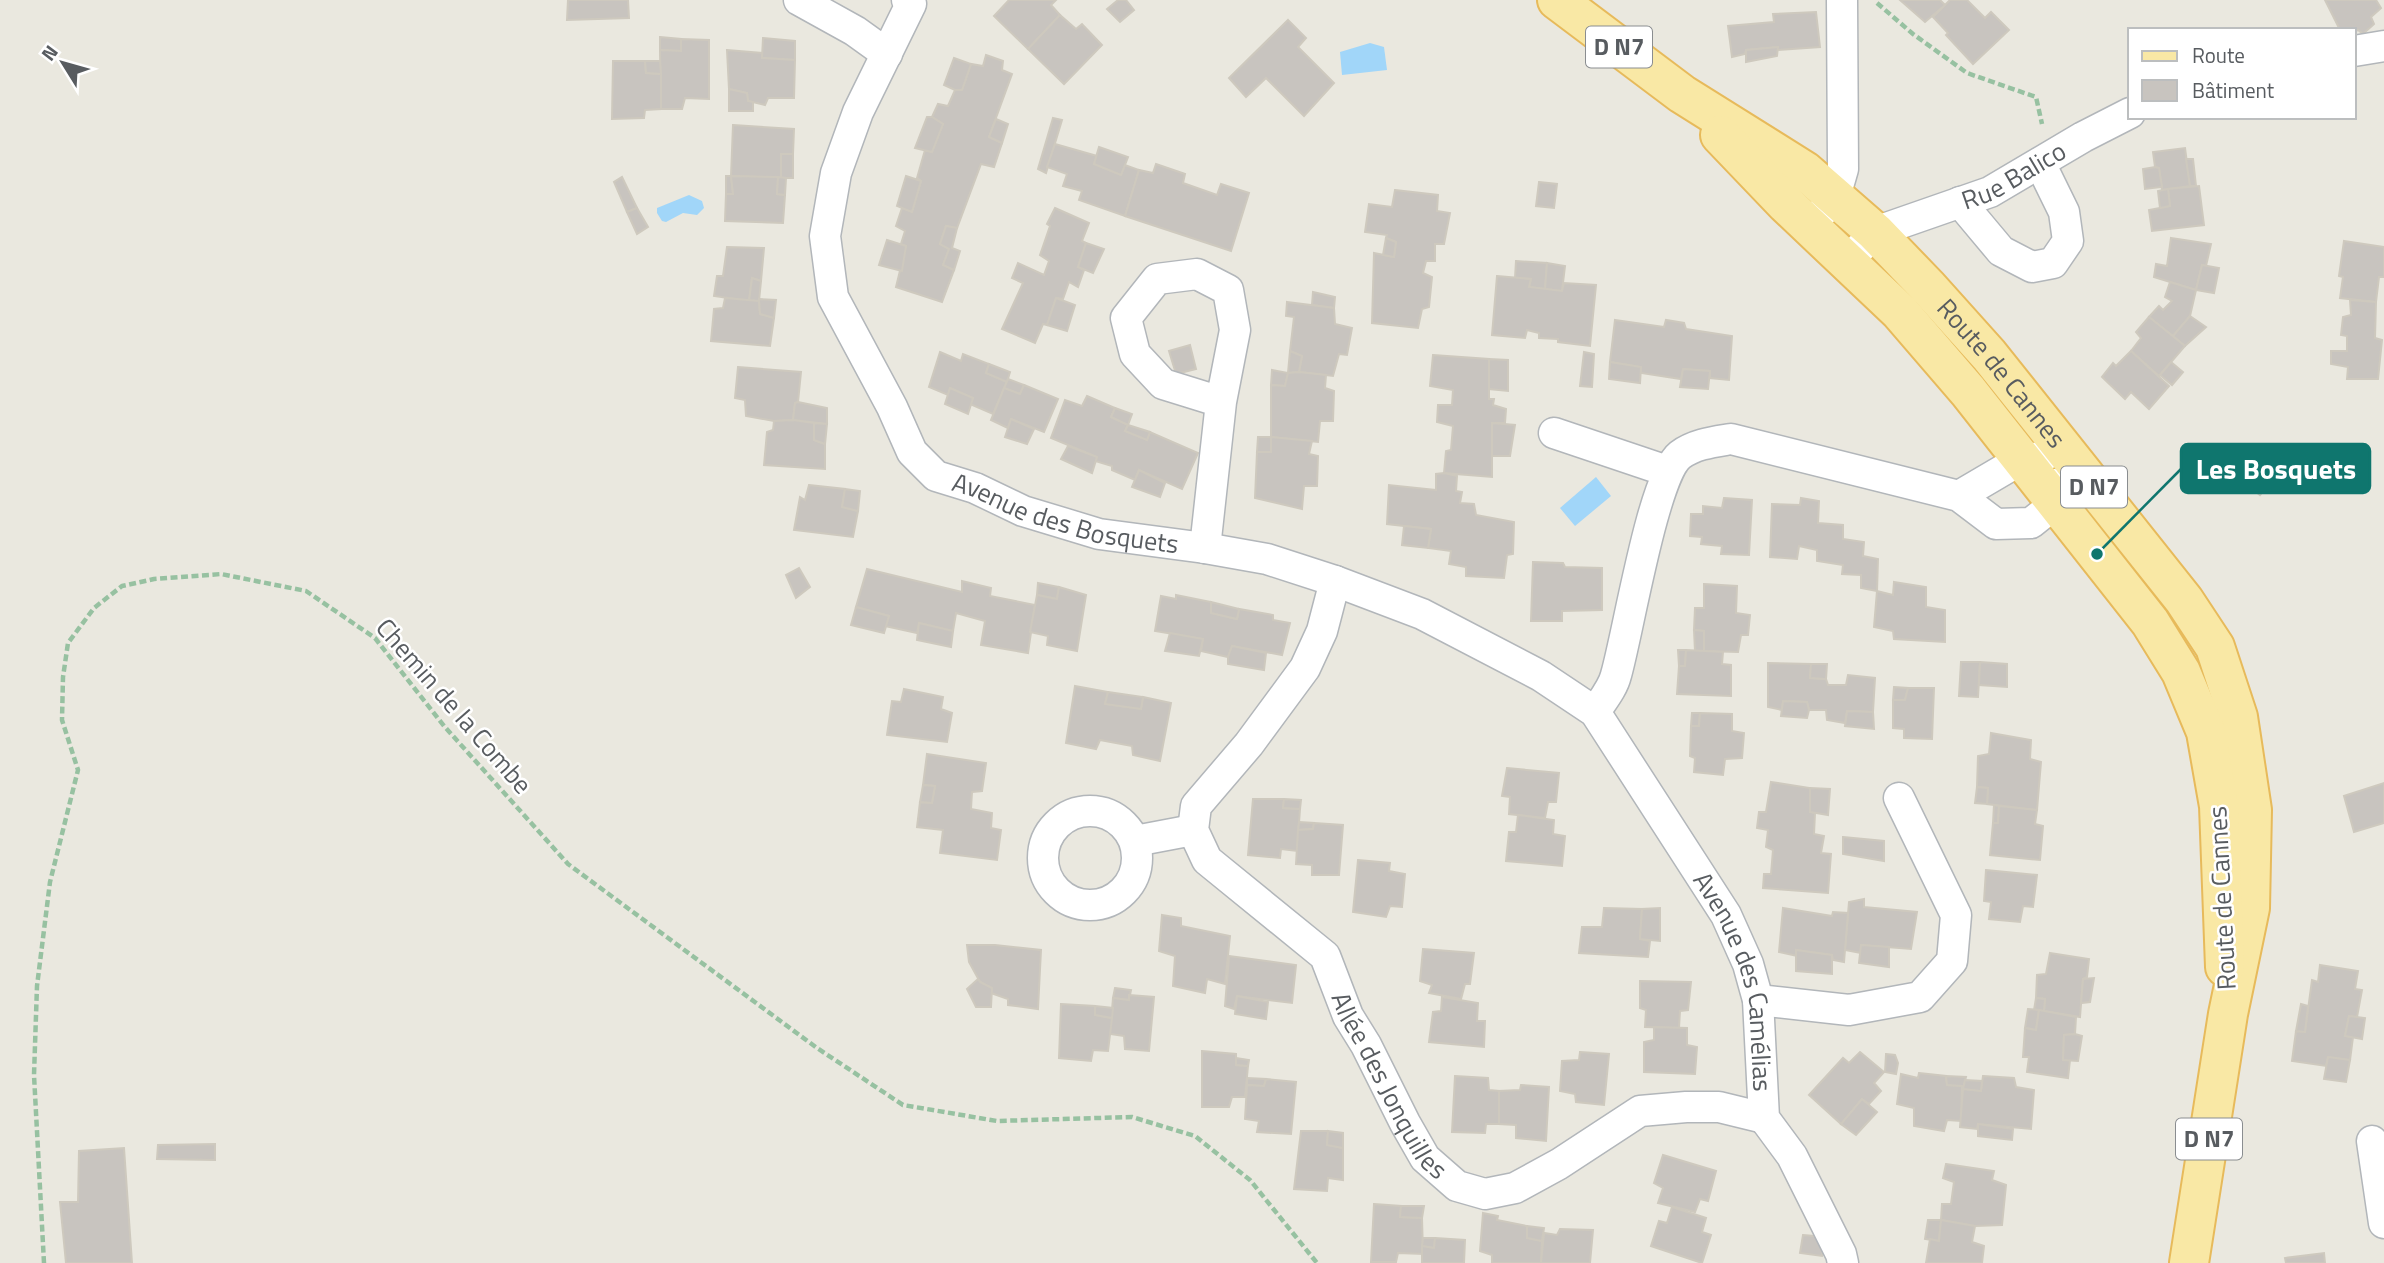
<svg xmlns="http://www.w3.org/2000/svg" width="2384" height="1263" viewBox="0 0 2384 1263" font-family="'Titillium Web',sans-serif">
	<rect width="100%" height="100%" fill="#eae8df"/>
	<g fill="#a1d6f9">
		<path d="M 1370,43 L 1384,47 L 1387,70 L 1342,75 L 1340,52 Z"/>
		<path d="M 689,195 L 702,201 L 704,208 L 697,215 L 683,213 L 666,222 L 662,221 L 657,213 L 657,208 Z"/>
		<path d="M 1596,477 L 1611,496 L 1575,526 L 1560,508 Z"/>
	</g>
	<g fill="#c8c4bf" stroke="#cec9be" stroke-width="2">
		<path d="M 568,0 L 628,0 L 629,18 L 567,20 Z"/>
		<path d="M 1009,0 L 1056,0 L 1051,5 L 1060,15 L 1028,49 L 994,16 Z"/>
		<path d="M 1118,0 L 1126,0 L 1134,10 L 1120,22 L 1107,9 Z"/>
		<path d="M 1900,0 L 1940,0 L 1945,5 L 1925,22 Z"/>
		<path d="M 1950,0 L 1967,0 L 1985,18 L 1991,12 L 2009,30 L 1973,64 L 1946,35 L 1948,33 L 1933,17 Z"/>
		<path d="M 2325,0 L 2376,0 L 2381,8 L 2371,17 L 2374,24 L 2363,34 L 2358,30 L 2354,32 L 2354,30 L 2340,30 Z"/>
		<path d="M 1816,12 L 1820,47 L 1778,50 L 1778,47 L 1746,50 L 1745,54 L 1732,57 L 1728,26 L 1774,22 L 1773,14 Z"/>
		<path d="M 1060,15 L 1076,29 L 1082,24 L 1102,45 L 1064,84 L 1028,49 Z"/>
		<path d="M 1288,20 L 1306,38 L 1298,47 L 1334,83 L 1304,116 L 1266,78 L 1246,97 L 1229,78 Z"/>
		<path d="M 660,37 L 681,39 L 681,51 L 660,50 Z"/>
		<path d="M 763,38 L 795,41 L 795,60 L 762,58 Z"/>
		<path d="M 681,39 L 709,40 L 709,99 L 685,98 L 682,109 L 661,109 L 660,50 L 681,51 Z"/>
		<path d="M 1778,47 L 1777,56 L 1746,62 L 1746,50 Z"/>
		<path d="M 727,50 L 762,53 L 762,58 L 795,60 L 794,98 L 768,98 L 765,105 L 748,101 L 747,93 L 729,89 Z"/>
		<path d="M 986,55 L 1003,61 L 1002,70 L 1012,74 L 989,137 L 1002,143 L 994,167 L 981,164 L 957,228 L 946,226 L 940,244 L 949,249 L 943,265 L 954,270 L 942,302 L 896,287 L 906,246 L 901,244 L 905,231 L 896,226 L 902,208 L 912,212 L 921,181 L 917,178 L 925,150 L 932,152 L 943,124 L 932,117 L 938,104 L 948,106 L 955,90 L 962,90 L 971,64 L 983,66 Z"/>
		<path d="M 954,58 L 971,64 L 962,90 L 955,90 L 944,85 Z"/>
		<path d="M 613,61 L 645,61 L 646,73 L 661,74 L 661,109 L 645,110 L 644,118 L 612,119 Z"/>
		<path d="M 645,61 L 660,61 L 661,74 L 646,73 Z"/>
		<path d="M 729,89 L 747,93 L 748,101 L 753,102 L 753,111 L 729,111 Z"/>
		<path d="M 927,117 L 932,117 L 943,124 L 932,152 L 915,148 Z"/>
		<path d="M 1053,118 L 1062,120 L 1046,173 L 1038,169 Z"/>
		<path d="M 996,119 L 1008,124 L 1002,143 L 989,137 Z"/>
		<path d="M 733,125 L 794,129 L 793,154 L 781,154 L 781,178 L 731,176 Z"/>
		<path d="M 1055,144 L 1097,156 L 1094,164 L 1121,175 L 1125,165 L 1139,170 L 1125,216 L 1079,200 L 1082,191 L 1063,186 L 1067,174 L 1047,167 Z"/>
		<path d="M 1099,147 L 1128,157 L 1121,175 L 1094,164 Z"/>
		<path d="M 2185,148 L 2190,186 L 2162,190 L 2159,168 L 2155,167 L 2153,152 Z"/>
		<rect x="781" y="154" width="12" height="24"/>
		<path d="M 2186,159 L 2193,159 L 2196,186 L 2190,186 Z"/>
		<path d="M 1156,164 L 1185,174 L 1183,183 L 1217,195 L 1221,184 L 1249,193 L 1231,251 L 1125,216 L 1139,170 L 1153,173 Z"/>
		<path d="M 2155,167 L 2159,168 L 2162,187 L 2145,189 L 2143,169 Z"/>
		<path d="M 726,176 L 731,176 L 733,194 L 726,194 Z"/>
		<path d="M 731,176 L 778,177 L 777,194 L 785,195 L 783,223 L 725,221 L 726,194 L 733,194 Z"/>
		<path d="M 906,176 L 921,181 L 912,212 L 897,206 Z"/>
		<path d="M 622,177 L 637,208 L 627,212 L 614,182 Z"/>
		<path d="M 778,177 L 786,178 L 785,195 L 777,194 Z"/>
		<path d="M 1539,182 L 1557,184 L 1554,208 L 1536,206 Z"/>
		<path d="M 2199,186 L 2204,225 L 2152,231 L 2149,210 L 2170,206 L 2168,189 Z"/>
		<path d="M 2168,189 L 2170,206 L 2160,208 L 2158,191 Z"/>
		<path d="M 1395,190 L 1438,195 L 1437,211 L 1450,213 L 1444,244 L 1435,244 L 1435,261 L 1426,261 L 1423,273 L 1432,277 L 1429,307 L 1422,309 L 1418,328 L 1372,323 L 1374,253 L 1394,257 L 1396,242 L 1386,238 L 1387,235 L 1365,232 L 1369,204 L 1392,207 Z"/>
		<path d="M 637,208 L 648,227 L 637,234 L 627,212 Z"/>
		<path d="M 1055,208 L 1089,223 L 1082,241 L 1086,243 L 1078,267 L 1084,270 L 1078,287 L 1069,282 L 1063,299 L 1056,298 L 1047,325 L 1043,324 L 1035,343 L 1002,329 L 1023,283 L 1012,278 L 1018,263 L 1044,275 L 1049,261 L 1040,255 L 1050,226 L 1047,224 Z"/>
		<path d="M 946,226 L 957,228 L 952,248 L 960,251 L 954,270 L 943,265 L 949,249 L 940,244 Z"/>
		<path d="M 1386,238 L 1396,242 L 1394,257 L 1383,255 Z"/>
		<path d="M 2171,238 L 2211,244 L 2206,266 L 2202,265 L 2196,290 L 2154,277 L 2156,264 L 2167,266 Z"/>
		<path d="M 887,240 L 906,246 L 902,271 L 879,265 Z"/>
		<path d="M 2344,241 L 2384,247 L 2384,277 L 2379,277 L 2376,302 L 2340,298 L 2343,277 L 2339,276 Z"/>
		<path d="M 1086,243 L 1104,249 L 1093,273 L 1078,267 Z"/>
		<path d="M 727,247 L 764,248 L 761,281 L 752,278 L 749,301 L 714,296 L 717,276 L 723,276 Z"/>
		<path d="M 1516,261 L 1547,263 L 1545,289 L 1529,287 L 1531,279 L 1515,278 Z"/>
		<path d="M 1547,263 L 1565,266 L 1562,291 L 1545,289 Z"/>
		<path d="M 2202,265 L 2219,268 L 2214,293 L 2196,290 Z"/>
		<path d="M 1497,276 L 1531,279 L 1529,287 L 1562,291 L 1564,283 L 1596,285 L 1590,346 L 1558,342 L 1558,339 L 1539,338 L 1539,333 L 1527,330 L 1525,338 L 1492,335 Z"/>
		<path d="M 752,278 L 761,281 L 759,301 L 749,301 Z"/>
		<path d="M 2170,282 L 2196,290 L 2190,316 L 2173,336 L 2149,317 L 2159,306 L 2163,310 L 2172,301 L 2165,297 Z"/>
		<path d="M 1313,292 L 1335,297 L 1334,308 L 1312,305 Z"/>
		<path d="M 725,298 L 759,301 L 760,314 L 774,318 L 770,346 L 711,341 L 714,309 L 723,308 Z"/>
		<path d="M 1056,298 L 1075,305 L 1067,331 L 1047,325 Z"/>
		<path d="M 759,299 L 776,300 L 774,318 L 760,314 Z"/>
		<path d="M 2350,300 L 2376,302 L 2375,338 L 2382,340 L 2378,379 L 2347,379 L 2348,367 L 2331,364 L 2331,351 L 2347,351 L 2347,336 L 2341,335 L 2343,317 L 2351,315 Z"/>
		<path d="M 1287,302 L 1334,308 L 1335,324 L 1352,328 L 1347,355 L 1339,354 L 1333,376 L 1299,372 L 1302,356 L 1290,351 L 1294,317 L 1286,316 Z"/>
		<path d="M 2190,316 L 2206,327 L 2185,346 L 2173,336 Z"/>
		<path d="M 2149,317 L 2185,346 L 2159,376 L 2131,351 L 2141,338 L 2136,332 Z"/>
		<path d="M 1615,320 L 1664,327 L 1666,320 L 1684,323 L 1686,329 L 1732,336 L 1729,380 L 1710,378 L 1710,371 L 1683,369 L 1681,379 L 1641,373 L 1641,367 L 1610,362 Z"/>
		<path d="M 1190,345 L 1196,369 L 1176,374 L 1169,351 Z"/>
		<path d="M 1290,351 L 1302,356 L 1299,372 L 1288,373 Z"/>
		<path d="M 2131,351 L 2169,386 L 2149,409 L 2131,392 L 2125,399 L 2102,377 L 2113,363 L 2116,366 Z"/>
		<path d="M 940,352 L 961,361 L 963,354 L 989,364 L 986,373 L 1007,382 L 993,414 L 970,404 L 973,398 L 950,388 L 948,395 L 929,387 Z"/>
		<path d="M 1584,352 L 1594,354 L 1592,387 L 1580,386 Z"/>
		<path d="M 1433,355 L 1489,359 L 1489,399 L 1494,399 L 1493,405 L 1506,409 L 1505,423 L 1492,423 L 1492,477 L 1444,473 L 1446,451 L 1451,450 L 1453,426 L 1437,422 L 1438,405 L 1452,405 L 1453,390 L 1430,386 Z"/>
		<path d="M 1489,359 L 1508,360 L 1508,391 L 1489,389 Z"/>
		<path d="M 1610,362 L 1641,367 L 1640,383 L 1609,379 Z"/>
		<path d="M 2171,362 L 2183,372 L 2172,385 L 2160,375 Z"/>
		<path d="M 989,364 L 1010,372 L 1007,382 L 986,373 Z"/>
		<path d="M 738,367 L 801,372 L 798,402 L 795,403 L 793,420 L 774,421 L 746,416 L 745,400 L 735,398 Z"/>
		<path d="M 1683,369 L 1710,371 L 1708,389 L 1680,387 Z"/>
		<path d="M 1272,370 L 1288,373 L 1285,386 L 1271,385 Z"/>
		<path d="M 1299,372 L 1326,375 L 1325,388 L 1334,391 L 1333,421 L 1320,421 L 1318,442 L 1271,437 L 1271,385 L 1285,386 L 1288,373 Z"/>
		<path d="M 1008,379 L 1024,385 L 1020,394 L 1004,388 Z"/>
		<path d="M 1024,385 L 1058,399 L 1044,432 L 1011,419 L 1008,428 L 991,420 L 1004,388 L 1020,394 Z"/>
		<path d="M 950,388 L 973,398 L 968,414 L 945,404 Z"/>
		<path d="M 1087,396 L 1115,408 L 1111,417 L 1128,425 L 1125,431 L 1147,440 L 1150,432 L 1198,453 L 1182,489 L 1139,470 L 1135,480 L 1112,470 L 1112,466 L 1095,461 L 1097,457 L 1051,438 L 1065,400 L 1082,406 Z"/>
		<path d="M 798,402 L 827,408 L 827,424 L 793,420 L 795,403 Z"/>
		<path d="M 1115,408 L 1132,414 L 1128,425 L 1111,417 Z"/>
		<path d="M 1011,419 L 1034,429 L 1027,444 L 1005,437 Z"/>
		<path d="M 793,420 L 814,423 L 814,440 L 825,444 L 825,469 L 764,465 L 767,432 L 773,430 L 774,421 Z"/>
		<path d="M 814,423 L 827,424 L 825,444 L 814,440 Z"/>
		<path d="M 1492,423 L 1515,425 L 1510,456 L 1492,456 Z"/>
		<path d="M 1128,425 L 1150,432 L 1147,440 L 1125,431 Z"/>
		<path d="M 1258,437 L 1271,437 L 1271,452 L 1257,452 Z"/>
		<path d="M 1271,437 L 1312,441 L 1309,454 L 1318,456 L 1317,486 L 1304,486 L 1302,509 L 1255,498 L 1257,452 L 1271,452 Z"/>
		<path d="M 1068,446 L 1097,457 L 1092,473 L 1061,459 Z"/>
		<path d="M 2260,465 L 2275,477 L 2260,495 L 2245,483 Z"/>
		<path d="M 1139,470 L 1165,483 L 1160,497 L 1132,487 Z"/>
		<path d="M 1444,473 L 1457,476 L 1456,491 L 1462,492 L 1460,503 L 1474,504 L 1476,515 L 1514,522 L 1513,554 L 1507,555 L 1504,578 L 1466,576 L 1466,567 L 1449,564 L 1451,551 L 1428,548 L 1431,529 L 1387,524 L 1389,485 L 1436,490 L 1436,474 Z"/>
		<path d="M 809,485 L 845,489 L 842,507 L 858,511 L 853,537 L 794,530 L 800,497 L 805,500 Z"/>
		<path d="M 845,489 L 860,491 L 858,511 L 842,507 Z"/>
		<path d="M 1724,498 L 1752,500 L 1749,555 L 1721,554 L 1722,546 L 1701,544 L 1702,537 L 1690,536 L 1691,514 L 1703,514 L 1703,506 L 1722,508 Z"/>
		<path d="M 1801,498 L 1819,501 L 1818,523 L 1843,525 L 1843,539 L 1864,542 L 1863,556 L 1878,559 L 1877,591 L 1861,588 L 1861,575 L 1842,574 L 1843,565 L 1817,561 L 1817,550 L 1799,546 L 1797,559 L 1770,557 L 1772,504 L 1800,505 Z"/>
		<path d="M 1404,526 L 1431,529 L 1428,548 L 1402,545 Z"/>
		<path d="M 1533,562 L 1563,563 L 1565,567 L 1602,568 L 1602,610 L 1562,611 L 1562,621 L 1531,621 Z"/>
		<path d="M 799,568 L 810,587 L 796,598 L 786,575 Z"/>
		<path d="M 867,569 L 962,592 L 962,581 L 991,588 L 990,596 L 1035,605 L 1028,653 L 981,645 L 985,621 L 956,613 L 953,631 L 919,623 L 917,633 L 885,626 L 889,616 L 856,607 Z"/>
		<path d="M 1894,582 L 1926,587 L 1926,607 L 1945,610 L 1945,642 L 1894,639 L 1893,631 L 1874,627 L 1877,591 L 1893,595 Z"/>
		<path d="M 1038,583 L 1059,587 L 1057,599 L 1037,595 Z"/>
		<path d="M 1704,584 L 1737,586 L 1736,613 L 1750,615 L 1748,635 L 1741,635 L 1738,652 L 1704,651 L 1704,631 L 1694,630 L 1695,608 L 1704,608 Z"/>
		<path d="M 1059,587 L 1086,595 L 1077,651 L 1047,645 L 1048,636 L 1030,632 L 1037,595 L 1057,599 Z"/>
		<path d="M 1176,595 L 1211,602 L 1211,613 L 1237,619 L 1239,609 L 1273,615 L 1273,620 L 1290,623 L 1282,655 L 1232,646 L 1228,657 L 1201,651 L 1203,639 L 1155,631 L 1161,596 L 1176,599 Z"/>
		<path d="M 1211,602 L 1239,609 L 1237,619 L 1211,613 Z"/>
		<path d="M 856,607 L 889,616 L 884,633 L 851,625 Z"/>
		<path d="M 919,623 L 953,631 L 951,647 L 917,640 Z"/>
		<path d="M 1694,630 L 1704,631 L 1704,651 L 1695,651 Z"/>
		<path d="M 1170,633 L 1203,639 L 1199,656 L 1165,651 Z"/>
		<path d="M 1232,646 L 1266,653 L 1264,670 L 1228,664 L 1228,657 Z"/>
		<path d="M 1678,650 L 1686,650 L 1685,666 L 1679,666 Z"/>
		<path d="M 1686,650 L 1723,652 L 1722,664 L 1731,665 L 1731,696 L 1677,694 L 1679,666 L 1685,666 Z"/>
		<path d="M 1961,662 L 1980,662 L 1978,697 L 1959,696 Z"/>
		<path d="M 1980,662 L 2007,664 L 2007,687 L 1979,685 Z"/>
		<path d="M 1768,663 L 1811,664 L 1810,678 L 1826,679 L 1828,685 L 1846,685 L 1848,675 L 1875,678 L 1873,712 L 1847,711 L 1845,723 L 1827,720 L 1826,710 L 1809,710 L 1807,702 L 1783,701 L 1782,710 L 1768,707 Z"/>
		<path d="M 1811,664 L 1827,664 L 1826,679 L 1810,678 Z"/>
		<path d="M 1075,686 L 1108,692 L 1105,704 L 1141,709 L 1143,697 L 1171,703 L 1160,761 L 1133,755 L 1132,746 L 1100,740 L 1096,749 L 1066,743 Z"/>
		<path d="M 1894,687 L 1908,688 L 1905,700 L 1893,700 Z"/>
		<path d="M 1908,688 L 1934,688 L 1932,739 L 1904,738 L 1904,729 L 1893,728 L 1893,700 L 1905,700 Z"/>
		<path d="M 904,689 L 943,697 L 941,709 L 952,713 L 947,742 L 887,735 L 892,701 L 901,702 Z"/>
		<path d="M 1108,692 L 1143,697 L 1141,709 L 1105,704 Z"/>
		<path d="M 1783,701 L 1807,702 L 1809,710 L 1807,718 L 1781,716 Z"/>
		<path d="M 1847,711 L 1873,712 L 1874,729 L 1845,726 Z"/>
		<path d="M 1692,713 L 1700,713 L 1699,726 L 1691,726 Z"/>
		<path d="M 1700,713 L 1732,714 L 1732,731 L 1744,733 L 1742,758 L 1725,759 L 1723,775 L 1694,772 L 1695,758 L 1690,756 L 1691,726 L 1699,726 Z"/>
		<path d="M 1991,733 L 2031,740 L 2030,759 L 2041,762 L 2037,810 L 1987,804 L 1988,788 L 1977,787 L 1978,756 L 1989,754 Z"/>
		<path d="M 927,754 L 986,763 L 982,791 L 972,792 L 971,809 L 992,813 L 991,828 L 1001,830 L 997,860 L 940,853 L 943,830 L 917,827 L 920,802 L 932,803 L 935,786 L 923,785 Z"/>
		<path d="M 1507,768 L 1559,773 L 1556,802 L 1548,802 L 1545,818 L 1509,814 L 1510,797 L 1502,796 Z"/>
		<path d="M 1771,782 L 1810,788 L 1810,812 L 1815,813 L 1814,834 L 1824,836 L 1821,853 L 1831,854 L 1828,893 L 1763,888 L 1764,874 L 1771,874 L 1773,850 L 1766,847 L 1768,830 L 1757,828 L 1759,812 L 1766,812 Z"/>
		<path d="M 2384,783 L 2384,823 L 2354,832 L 2344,796 Z"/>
		<path d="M 923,785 L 935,786 L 932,803 L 920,802 Z"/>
		<path d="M 1977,787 L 1988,788 L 1987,804 L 1975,803 Z"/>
		<path d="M 1810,788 L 1830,789 L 1828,815 L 1810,812 Z"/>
		<path d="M 1253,799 L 1284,799 L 1283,808 L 1300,809 L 1297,851 L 1281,849 L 1280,858 L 1248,855 Z"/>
		<path d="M 1284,799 L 1301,800 L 1300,809 L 1283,808 Z"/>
		<path d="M 1994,805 L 1999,806 L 1998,823 L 1993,823 Z"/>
		<path d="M 1999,806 L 2037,810 L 2035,824 L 2043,826 L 2040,860 L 1990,855 L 1993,823 L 1998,823 Z"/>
		<path d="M 1518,815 L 1554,820 L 1553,834 L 1565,836 L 1562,866 L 1506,861 L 1509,832 L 1516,832 Z"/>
		<path d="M 1299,822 L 1314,823 L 1313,829 L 1298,830 Z"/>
		<path d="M 1314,823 L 1343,825 L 1339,875 L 1312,875 L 1312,865 L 1296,864 L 1298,830 L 1313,829 Z"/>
		<path d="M 1843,837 L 1884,841 L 1884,861 L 1843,854 Z"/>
		<path d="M 1358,860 L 1390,863 L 1389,871 L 1405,874 L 1402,907 L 1390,906 L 1386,917 L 1353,912 Z"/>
		<path d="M 1986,870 L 2037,875 L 2033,907 L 2023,906 L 2020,922 L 1989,919 L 1991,902 L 1984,901 Z"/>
		<path d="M 1864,899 L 1864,907 L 1917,912 L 1911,949 L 1861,945 L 1861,953 L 1845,950 L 1849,902 Z"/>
		<path d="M 1604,908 L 1642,909 L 1640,939 L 1650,941 L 1648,957 L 1579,953 L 1582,927 L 1602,927 Z"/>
		<path d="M 1660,908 L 1660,941 L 1640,939 L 1642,909 Z"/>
		<path d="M 1783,908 L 1832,916 L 1833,912 L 1848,913 L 1844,962 L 1833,960 L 1832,955 L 1796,950 L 1797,956 L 1779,952 Z"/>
		<path d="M 1162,915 L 1181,918 L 1181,926 L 1230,936 L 1225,984 L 1207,979 L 1205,993 L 1173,986 L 1175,956 L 1159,951 Z"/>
		<path d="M 967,945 L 995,945 L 1041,950 L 1038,1009 L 1008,1005 L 1008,999 L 991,993 L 992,988 L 980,982 L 969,962 Z"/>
		<path d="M 1861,945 L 1889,947 L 1889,967 L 1859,963 Z"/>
		<path d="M 1423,949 L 1474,953 L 1470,984 L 1465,984 L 1461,999 L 1429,993 L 1432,985 L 1420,981 Z"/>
		<path d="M 1796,950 L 1832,955 L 1832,974 L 1796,971 Z"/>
		<path d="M 2050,953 L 2089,959 L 2087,977 L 2083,979 L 2080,1017 L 2044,1011 L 2045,999 L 2036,998 L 2037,975 L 2046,974 Z"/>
		<path d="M 1229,956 L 1296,965 L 1292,1003 L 1237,996 L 1234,1009 L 1225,1006 Z"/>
		<path d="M 2320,965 L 2358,971 L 2355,989 L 2362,990 L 2357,1017 L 2349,1016 L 2345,1036 L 2353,1037 L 2350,1060 L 2328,1057 L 2326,1066 L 2292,1061 L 2296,1031 L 2305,1032 L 2312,980 L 2318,982 Z"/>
		<path d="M 2094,978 L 2090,1002 L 2081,1003 L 2083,979 Z"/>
		<path d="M 978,979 L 980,982 L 992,988 L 991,1007 L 976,1007 L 967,989 Z"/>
		<path d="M 1640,981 L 1691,982 L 1688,1010 L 1680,1011 L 1679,1028 L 1645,1027 L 1646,1010 L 1640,1008 Z"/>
		<path d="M 1115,988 L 1131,990 L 1129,1000 L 1113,998 Z"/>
		<path d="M 1129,995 L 1154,997 L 1149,1051 L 1125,1049 L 1124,1036 L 1110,1034 L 1113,998 L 1129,1000 Z"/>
		<path d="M 1237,996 L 1268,1002 L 1266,1019 L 1235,1014 Z"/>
		<path d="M 1442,997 L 1478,1003 L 1477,1021 L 1485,1021 L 1484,1047 L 1429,1042 L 1433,1012 L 1441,1011 Z"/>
		<path d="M 2036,998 L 2045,999 L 2044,1011 L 2034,1010 Z"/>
		<path d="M 1061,1004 L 1095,1006 L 1095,1015 L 1112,1018 L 1108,1051 L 1093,1050 L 1091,1061 L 1059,1058 Z"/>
		<path d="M 2301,1004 L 2308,1006 L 2305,1032 L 2296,1031 Z"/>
		<path d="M 1095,1006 L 1113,1008 L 1112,1018 L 1095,1015 Z"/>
		<path d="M 2028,1009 L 2039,1010 L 2036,1030 L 2025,1028 Z"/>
		<path d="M 2039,1010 L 2076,1017 L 2075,1034 L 2064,1035 L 2063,1060 L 2070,1060 L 2068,1078 L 2027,1072 L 2029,1057 L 2023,1057 L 2025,1028 L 2036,1030 Z"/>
		<path d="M 2349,1016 L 2365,1018 L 2362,1039 L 2345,1036 Z"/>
		<path d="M 1654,1027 L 1687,1028 L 1687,1045 L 1697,1047 L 1695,1074 L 1644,1072 L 1644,1042 L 1654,1040 Z"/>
		<path d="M 2075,1034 L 2082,1036 L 2078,1061 L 2063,1060 L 2064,1035 Z"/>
		<path d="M 1202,1051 L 1236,1054 L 1236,1065 L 1248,1066 L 1245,1097 L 1232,1097 L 1229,1107 L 1202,1107 Z"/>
		<path d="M 1580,1052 L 1609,1054 L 1604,1105 L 1576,1102 L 1575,1094 L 1560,1091 L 1562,1061 L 1579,1060 Z"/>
		<path d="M 1860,1052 L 1884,1072 L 1874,1083 L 1881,1091 L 1869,1104 L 1862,1099 L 1841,1124 L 1809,1095 L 1843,1058 L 1849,1063 Z"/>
		<path d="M 1886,1054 L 1895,1055 L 1898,1063 L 1896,1074 L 1885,1072 Z"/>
		<path d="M 2328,1057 L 2350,1060 L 2346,1082 L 2324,1079 Z"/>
		<path d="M 1236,1058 L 1249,1060 L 1248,1066 L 1236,1065 Z"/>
		<path d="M 1919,1073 L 1946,1076 L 1947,1085 L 1962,1086 L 1961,1121 L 1947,1120 L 1944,1131 L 1914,1126 L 1914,1108 L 1897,1104 L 1901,1074 L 1918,1078 Z"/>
		<path d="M 1455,1076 L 1488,1078 L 1489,1090 L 1499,1091 L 1499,1124 L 1486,1124 L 1485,1133 L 1452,1132 Z"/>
		<path d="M 1946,1076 L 1966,1077 L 1963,1089 L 1962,1086 L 1947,1085 Z"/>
		<path d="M 1983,1076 L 2014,1078 L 2016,1087 L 2034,1090 L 2031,1129 L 1978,1124 L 1977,1129 L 1960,1127 L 1963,1089 L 1981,1091 Z"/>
		<path d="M 1247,1078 L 1266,1079 L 1264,1086 L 1247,1085 Z"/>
		<path d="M 1266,1079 L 1296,1082 L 1291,1134 L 1257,1132 L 1259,1121 L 1245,1119 L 1247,1085 L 1264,1086 Z"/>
		<path d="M 1965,1080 L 1982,1081 L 1981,1091 L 1963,1089 Z"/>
		<path d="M 1521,1085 L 1549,1087 L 1546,1141 L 1516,1138 L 1516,1125 L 1499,1124 L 1499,1091 L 1520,1090 Z"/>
		<path d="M 1862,1099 L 1877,1112 L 1856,1135 L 1841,1124 Z"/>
		<path d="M 1978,1124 L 2013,1129 L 2012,1140 L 1978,1136 Z"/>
		<path d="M 1301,1131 L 1328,1131 L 1327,1145 L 1343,1148 L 1343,1180 L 1328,1178 L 1327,1191 L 1294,1189 Z"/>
		<path d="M 1328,1131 L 1343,1133 L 1343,1148 L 1327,1145 Z"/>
		<path d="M 215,1144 L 215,1160 L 157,1159 L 158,1145 Z"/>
		<path d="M 124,1148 L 132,1263 L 66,1263 L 60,1202 L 78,1202 L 79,1151 Z"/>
		<path d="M 1663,1155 L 1716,1171 L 1708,1201 L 1700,1199 L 1695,1212 L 1658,1203 L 1663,1188 L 1654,1183 Z"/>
		<path d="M 1946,1164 L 1994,1171 L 1992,1180 L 2006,1185 L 2002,1225 L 1975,1226 L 1941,1220 L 1942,1204 L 1951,1204 L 1954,1182 L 1943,1178 Z"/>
		<path d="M 1374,1204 L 1401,1206 L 1400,1217 L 1422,1218 L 1423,1254 L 1398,1253 L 1396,1262 L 1371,1262 Z"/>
		<path d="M 1401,1206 L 1424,1206 L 1422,1218 L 1400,1217 Z"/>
		<path d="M 1672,1207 L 1706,1218 L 1702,1232 L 1711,1235 L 1702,1263 L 1651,1246 L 1659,1221 L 1667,1223 Z"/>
		<path d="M 1483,1213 L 1498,1216 L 1497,1220 L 1527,1226 L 1527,1238 L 1542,1241 L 1541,1263 L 1492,1263 L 1492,1255 L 1480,1251 Z"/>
		<path d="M 1928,1220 L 1941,1220 L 1939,1241 L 1925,1239 Z"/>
		<path d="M 1941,1220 L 1975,1226 L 1972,1242 L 1984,1246 L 1982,1263 L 1926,1263 L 1930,1239 L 1939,1241 Z"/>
		<path d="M 1527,1226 L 1544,1228 L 1542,1241 L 1527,1238 Z"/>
		<path d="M 1560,1229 L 1593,1230 L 1590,1263 L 1541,1263 L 1544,1233 L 1557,1235 Z"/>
		<path d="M 1803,1235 L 1825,1237 L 1822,1256 L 1800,1253 Z"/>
		<path d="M 1423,1238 L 1435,1238 L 1434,1248 L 1422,1246 Z"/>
		<path d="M 1435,1238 L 1465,1240 L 1464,1263 L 1422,1263 L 1422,1246 L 1434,1248 Z"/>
		<path d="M 2324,1253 L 2325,1263 L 2286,1263 L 2285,1258 Z"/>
	</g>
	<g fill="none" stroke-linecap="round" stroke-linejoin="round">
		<g stroke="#b2b6ba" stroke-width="33">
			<g id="street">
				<path d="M 799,0 L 855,31 L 887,54"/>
				<path id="s1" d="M 907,0 L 911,4 L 858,112 L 836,173 L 825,236 L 833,297 L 892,407 L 912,452 L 936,476 L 975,488 L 1023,511 L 1099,534 L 1205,548 L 1267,559 L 1335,581 L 1422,614 L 1541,676 L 1595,712 L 1726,915 L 1748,964 L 1758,1000 L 1764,1118 L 1792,1156 L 1841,1254 L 1843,1263"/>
				<path d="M 2354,51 L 2384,46"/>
				<path d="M 1960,202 L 2001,251 L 2032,267 L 2053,263 L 2068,241 L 2064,212 L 2040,163"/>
				<path d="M 1823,211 L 1835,197 L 1843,169 L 1842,0"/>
				<path id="s2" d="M 1847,262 L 1875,232 L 1990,192 L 2083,137 L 2130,113"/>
				<path d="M 1554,433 L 1667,471"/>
				<path d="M 1959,496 L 2022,459 L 2043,457"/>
				<path d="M 1205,548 L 1221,402 L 1235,330 L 1228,290 L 1197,274 L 1157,279 L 1126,318 L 1135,354 L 1163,384 L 1221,402"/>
				<path id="s3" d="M 1335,581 L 1322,631 L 1305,668 L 1249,744 L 1196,806 L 1193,830 L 1207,860 L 1325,956 L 1348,1016 L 1366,1045 L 1405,1123 L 1425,1158 L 1457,1186 L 1485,1194 L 1515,1188 L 1559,1164 L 1640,1111 L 1686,1107 L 1719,1107 L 1764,1118"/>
				<path d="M 1595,712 C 1602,701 1613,688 1616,675 C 1628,634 1653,476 1680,455 C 1695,444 1713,442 1731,439 L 1959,496 L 1996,524 L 2031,523 L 2056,503 L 2054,484"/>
				<circle cx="1090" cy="858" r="47"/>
				<path d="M 1135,841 L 1193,830"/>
				<path d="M 1758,1000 L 1849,1010 L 1920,997 L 1952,961 L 1956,915 L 1899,798"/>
				<path d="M 2372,1141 L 2384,1223"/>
			</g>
		</g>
		<g stroke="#e7ba5b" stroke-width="42">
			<g id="primary">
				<path id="s4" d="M 1557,0 L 1682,94 L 1805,171 L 1875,232 L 1928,287 L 1989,355 L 2184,600 L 2215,647 L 2238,717 L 2252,810 L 2250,908 L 2228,1014 L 2189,1263"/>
				<path d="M 1720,135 L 1786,204 L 1900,312 L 1968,391 L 2150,622 L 2181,672 L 2206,732 L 2219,806 L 2225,967"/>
			</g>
		</g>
		<g stroke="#97c1a1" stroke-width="4.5" stroke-dasharray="7 3.5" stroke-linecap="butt">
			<path d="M 1877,3 L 1913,34 L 1967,73 L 2036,97 L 2042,124"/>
			<path d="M 44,1263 L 34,1075 L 37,986 L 50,882 L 78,770 L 62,720 L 63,677 L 68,643 L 94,608 L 122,586 L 154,579 L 221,574 L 306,591 L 375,638 L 444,726 L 568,864 L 817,1048 L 903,1105 L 997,1121 L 1132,1117 L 1195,1136 L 1250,1180 L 1317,1263"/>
		</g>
		<use href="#street" stroke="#fff" stroke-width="30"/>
		<use href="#primary" stroke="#f9e8a5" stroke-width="38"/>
	</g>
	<g text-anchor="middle" stroke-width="5" stroke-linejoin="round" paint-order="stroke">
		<g fill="#fff" stroke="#8a8d90" stroke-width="2">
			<rect x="1586" y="26.5" width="66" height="41" rx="5"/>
			<rect x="2061" y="466.5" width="66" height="41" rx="5"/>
			<rect x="2176" y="1118.5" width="66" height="41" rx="5"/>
		</g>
		<g font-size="24" font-weight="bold" fill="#585c60">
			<text x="1619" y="55">D N7</text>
			<text x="2094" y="495">D N7</text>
			<text x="2209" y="1147">D N7</text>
		</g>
		<g font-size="26" fill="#585c60" stroke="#fff">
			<text dy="9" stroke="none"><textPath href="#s2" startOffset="191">Rue Balico</textPath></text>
			<text dy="9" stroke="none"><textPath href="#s4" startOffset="584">Route de Cannes</textPath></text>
			<text dy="9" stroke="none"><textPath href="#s1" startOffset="660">Avenue des Bosquets</textPath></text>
			<text transform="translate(454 706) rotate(49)" y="9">Chemin de la Combe</text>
			<text transform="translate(2222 898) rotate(-93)" y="9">Route de Cannes</text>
			<text dy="9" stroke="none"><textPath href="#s1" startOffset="1540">Avenue des Camélias</textPath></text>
			<text dy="9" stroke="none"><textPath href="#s3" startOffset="623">Allée des Jonquilles</textPath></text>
		</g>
	</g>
	<path fill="none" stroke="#0f766e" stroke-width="2.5" d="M2097 554L2181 469"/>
	<circle fill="#0f766e" stroke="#fff" stroke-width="2.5" cx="2097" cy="554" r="7"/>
	<rect fill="#0f766e" stroke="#0f766e" stroke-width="2.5" x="2181" y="444" width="189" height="49" rx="7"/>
	<g font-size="28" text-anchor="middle" font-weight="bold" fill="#fff">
		<text x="2276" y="479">Les Bosquets</text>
	</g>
	<rect x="2128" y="28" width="228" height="91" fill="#ffffff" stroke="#bcbebf" stroke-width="2"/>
	<rect x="2142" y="51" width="35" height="10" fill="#f9e8a5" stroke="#bcbebf" stroke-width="2"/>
	<text x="2192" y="63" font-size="21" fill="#585c60">Route</text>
	<rect x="2142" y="80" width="35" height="21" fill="#c8c4bf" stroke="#bcbebf" stroke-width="2"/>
	<text x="2192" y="98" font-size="21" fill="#585c60">Bâtiment</text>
	<g transform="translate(63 63) rotate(307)" stroke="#ffffff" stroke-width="5" paint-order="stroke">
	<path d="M0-5L12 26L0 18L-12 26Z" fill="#585c60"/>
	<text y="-10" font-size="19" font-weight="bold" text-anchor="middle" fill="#585c60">N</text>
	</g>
</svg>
